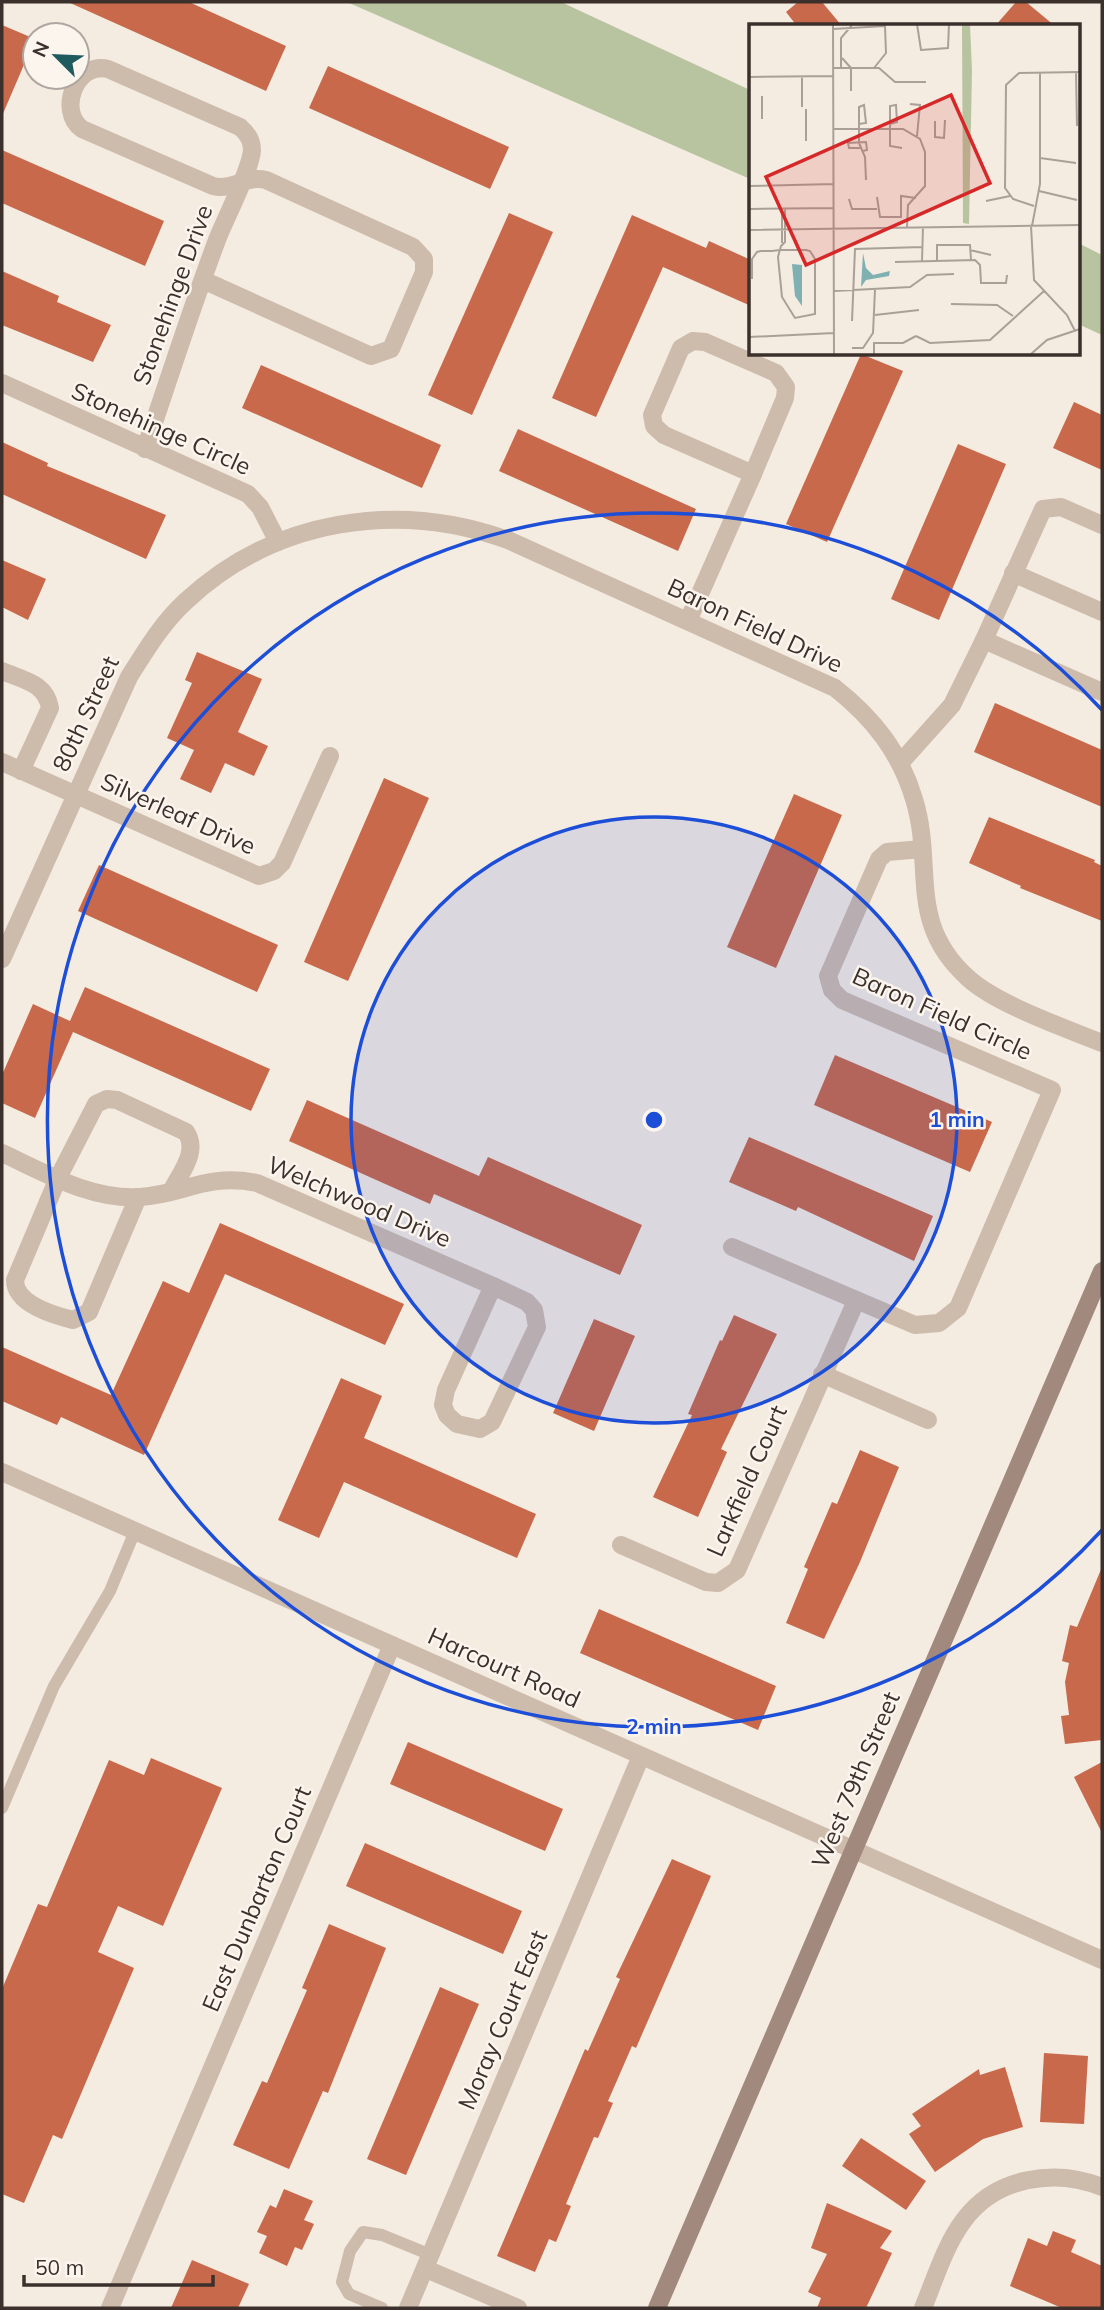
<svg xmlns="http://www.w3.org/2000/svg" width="1104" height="2310" viewBox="0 0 1104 2310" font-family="Mulish,sans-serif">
	<rect width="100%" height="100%" fill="#f4ebe1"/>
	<g fill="#b8c4a0">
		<path d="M 347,2 L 561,2 L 750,90 L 750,179 Z"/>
		<path d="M 1078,243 L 1102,255 L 1102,335 L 1078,324 Z"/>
	</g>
	<g fill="#c8694b">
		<path d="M 68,2 L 189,2 L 286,46 L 266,91 Z"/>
		<path d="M 798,2 L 822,2 L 842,26 L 797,26 L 786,12 Z"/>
		<path d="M 1016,2 L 1026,2 L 1055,26 L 995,26 Z"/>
		<path d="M 2,25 L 35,39 L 2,116 Z"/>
		<path d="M 328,66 L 509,147 L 490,189 L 309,108 Z"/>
		<path d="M 2,150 L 164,221 L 145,266 L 2,203 Z"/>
		<path d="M 509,213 L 553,232 L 472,415 L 428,395 Z"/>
		<path d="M 632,215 L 706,248 L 709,241 L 751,260 L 751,306 L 663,267 L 596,417 L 552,398 Z"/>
		<path d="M 2,271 L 59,296 L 57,302 L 111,325 L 93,362 L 2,325 Z"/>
		<path d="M 861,354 L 903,371 L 827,542 L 786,524 Z"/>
		<path d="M 261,365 L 441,445 L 422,488 L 242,408 Z"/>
		<path d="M 1074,402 L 1102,415 L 1102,470 L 1053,448 Z"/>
		<path d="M 518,429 L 696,509 L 678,551 L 499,471 Z"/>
		<path d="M 2,442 L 48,463 L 47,466 L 166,515 L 146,559 L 2,494 Z"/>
		<path d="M 958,444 L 1006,464 L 939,620 L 891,599 Z"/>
		<path d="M 2,560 L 46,579 L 28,620 L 2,607 Z"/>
		<path d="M 197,652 L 262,679 L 238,732 L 268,746 L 254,776 L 225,763 L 211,793 L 180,779 L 194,750 L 167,738 L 192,683 L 185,680 Z"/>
		<path d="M 995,703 L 1102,750 L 1102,807 L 974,752 Z"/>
		<path d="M 384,778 L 429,798 L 348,981 L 304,962 Z"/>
		<path d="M 794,794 L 842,815 L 776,968 L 727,947 Z"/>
		<path d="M 989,817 L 1095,860 L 1094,862 L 1102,866 L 1102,921 L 1020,888 L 1021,886 L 969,863 Z"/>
		<path d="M 99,865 L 278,945 L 257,992 L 78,911 Z"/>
		<path d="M 85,987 L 270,1069 L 251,1111 L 73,1032 L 35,1118 L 2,1103 L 2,1075 L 33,1004 L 70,1021 Z"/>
		<path d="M 835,1055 L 992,1122 L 970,1172 L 814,1105 Z"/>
		<path d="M 307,1100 L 479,1176 L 488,1157 L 642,1225 L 620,1275 L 434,1194 L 430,1204 L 289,1141 Z"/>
		<path d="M 749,1137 L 933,1216 L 914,1261 L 798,1207 L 796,1211 L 729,1182 Z"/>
		<path d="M 220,1223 L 404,1304 L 385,1345 L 225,1274 L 144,1455 L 61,1417 L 57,1425 L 2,1401 L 2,1347 L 111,1395 L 163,1281 L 189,1293 Z"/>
		<path d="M 734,1315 L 777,1334 L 721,1449 L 727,1452 L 698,1517 L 653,1497 L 692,1415 L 688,1414 L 720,1340 L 722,1341 Z"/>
		<path d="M 594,1319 L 635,1336 L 594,1431 L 553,1413 Z"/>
		<path d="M 341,1378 L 382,1396 L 364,1438 L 536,1514 L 517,1558 L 344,1482 L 319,1538 L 278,1520 Z"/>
		<path d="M 860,1450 L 899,1467 L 860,1562 L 824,1639 L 786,1623 L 808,1569 L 804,1567 L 832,1502 L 837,1504 Z"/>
		<path d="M 1102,1567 L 1102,1740 L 1065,1744 L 1061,1716 L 1069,1715 L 1065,1682 L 1069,1663 L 1062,1661 L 1070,1625 L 1077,1627 Z"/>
		<path d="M 599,1609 L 776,1686 L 758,1730 L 580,1653 Z"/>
		<path d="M 408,1742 L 563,1809 L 545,1851 L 390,1784 Z"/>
		<path d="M 151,1758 L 222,1788 L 163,1926 L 118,1906 L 98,1952 L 134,1968 L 62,2139 L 53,2135 L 24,2203 L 2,2194 L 2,1989 L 38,1904 L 47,1907 L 109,1760 L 144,1775 Z"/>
		<path d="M 1102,1762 L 1102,1833 L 1074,1777 Z"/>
		<path d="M 365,1843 L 522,1911 L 503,1954 L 346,1886 Z"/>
		<path d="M 672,1859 L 711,1876 L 636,2048 L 632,2046 L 608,2101 L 613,2103 L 598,2138 L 594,2137 L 566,2204 L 571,2206 L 556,2242 L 549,2239 L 535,2272 L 497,2256 L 585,2049 L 588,2051 L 620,1979 L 616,1977 Z"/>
		<path d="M 329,1924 L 386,1948 L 328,2093 L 323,2091 L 289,2169 L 233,2145 L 262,2081 L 267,2083 L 307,1990 L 302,1988 Z"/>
		<path d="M 440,1987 L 479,2004 L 406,2175 L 367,2159 Z"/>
		<path d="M 1044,2053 L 1088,2056 L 1084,2124 L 1040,2122 Z"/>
		<path d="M 1005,2067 L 1023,2127 L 983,2139 L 935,2172 L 909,2134 L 921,2126 L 912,2114 L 979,2069 L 980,2075 Z"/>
		<path d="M 861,2138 L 926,2181 L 906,2210 L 842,2166 Z"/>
		<path d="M 284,2189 L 313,2201 L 304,2220 L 314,2224 L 302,2250 L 295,2247 L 287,2266 L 259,2253 L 267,2236 L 257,2232 L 270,2205 L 276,2208 Z"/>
		<path d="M 827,2203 L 892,2231 L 880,2248 L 892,2253 L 866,2308 L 817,2308 L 821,2298 L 808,2292 L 827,2254 L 811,2248 Z"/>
		<path d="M 1053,2231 L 1076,2240 L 1071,2252 L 1102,2266 L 1102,2308 L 1062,2308 L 1010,2286 L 1028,2238 L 1047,2246 Z"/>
		<path d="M 192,2260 L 249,2284 L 238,2308 L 171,2308 Z"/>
	</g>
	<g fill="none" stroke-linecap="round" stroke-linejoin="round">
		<g stroke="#cdbbac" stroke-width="12">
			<path d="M 2,1808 L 54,1686 L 110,1591 L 135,1531"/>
			<path d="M 382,2308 L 349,2294 L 342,2282 L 350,2251 L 363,2232 L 382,2235 L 431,2255"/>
		</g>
		<g stroke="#cdbbac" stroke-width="18">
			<path d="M 693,341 L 705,342 L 776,373 L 786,387 L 785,398 L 753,474 L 664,435 L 654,426 L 652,415 L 681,348 Z"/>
			<path d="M 2,383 L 248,494 L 260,507 L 278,542"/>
			<path d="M 145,449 C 169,379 191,309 217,240 C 225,219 251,169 252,150 C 252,140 247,133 240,127 L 108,69 C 76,61 57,111 82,129 L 213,186 C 233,191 245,175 266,180 L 413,247 L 424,259 L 424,272 L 391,349 L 371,356 L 203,280"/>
			<path d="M 1102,525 L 1061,507 L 1043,509 L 984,640 L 1102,692"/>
			<path d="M 1013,573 L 1102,612"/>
			<path d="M 688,621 L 753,474"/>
			<path d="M 2,671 C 23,680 46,683 50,708 L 21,771"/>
			<path d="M 2,762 L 259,876 L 274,871 L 282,863 L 330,756"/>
			<path d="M 901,762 L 952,705 L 984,640"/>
			<path d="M 2,959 L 129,677 C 146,650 162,623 186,601 C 274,519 397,500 508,540 L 835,688 C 873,718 900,752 914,799 C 935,867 906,922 968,978 C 996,1004 1065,1028 1102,1043"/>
			<path d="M 2,1153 C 45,1173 91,1200 140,1197 C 186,1194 205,1173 257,1183 L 493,1286"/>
			<path d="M 138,1197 L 89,1312 L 73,1320 C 53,1315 15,1304 15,1280 L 58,1178 L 96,1104 L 107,1099 L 117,1100 L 186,1132 C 199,1151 181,1172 172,1190"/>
			<path d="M 732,1247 L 915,1325 L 939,1323 L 958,1308 L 1052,1090 L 842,1000 L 832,990 L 828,976 L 879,859 L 887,852 L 922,849"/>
			<path d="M 493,1286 L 527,1302 L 534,1310 L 537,1327 L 492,1422 L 480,1429 L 457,1424 L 447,1415 L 443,1405 L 446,1390 Z"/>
			<path d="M 822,1374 L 928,1420"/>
			<path d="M 621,1545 L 706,1582 L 718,1583 L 737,1570 L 856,1301"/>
			<path d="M 426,2269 L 518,2308"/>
			<path d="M 110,2308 L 392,1645"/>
			<path d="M 408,2308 L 641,1756"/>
			<path d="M 923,2308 C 935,2279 945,2245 964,2220 C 996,2177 1055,2168 1102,2187"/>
		</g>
		<path stroke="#cdbbac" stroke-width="18" d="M 2,1472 L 1102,1960"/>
		<path stroke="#a18a7d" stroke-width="18" d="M 657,2308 L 1102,1271"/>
	</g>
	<circle cx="654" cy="1120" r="303" fill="#1d4ed8" fill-opacity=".12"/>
	<g fill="none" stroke="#1d4ed8" stroke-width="3.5">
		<circle cx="654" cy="1120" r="303"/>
		<path d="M1102 1530A607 607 0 1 1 1102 710"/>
	</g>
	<g text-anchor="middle" stroke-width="5" stroke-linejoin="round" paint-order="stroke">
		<g font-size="24" fill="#3b302b" stroke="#fbf5ee">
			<text transform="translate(173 295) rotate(-70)" y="8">Stonehinge Drive</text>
			<text transform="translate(161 429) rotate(24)" y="8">Stonehinge Circle</text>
			<text transform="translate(755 626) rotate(25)" y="8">Baron Field Drive</text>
			<text transform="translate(86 714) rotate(-65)" y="8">80th Street</text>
			<text transform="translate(178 814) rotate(24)" y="8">Silverleaf Drive</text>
			<text transform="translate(942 1014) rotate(24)" y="8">Baron Field Circle</text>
			<text transform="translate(359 1202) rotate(23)" y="8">Welchwood Drive</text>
			<text transform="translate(747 1481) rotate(-66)" y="8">Larkfield Court</text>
			<text transform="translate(504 1668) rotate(24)" y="8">Harcourt Road</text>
			<text transform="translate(856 1780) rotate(-67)" y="8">West 79th Street</text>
			<text transform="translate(257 1899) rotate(-67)" y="8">East Dunbarton Court</text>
			<text transform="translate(503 2020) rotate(-67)" y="8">Moray Court East</text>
		</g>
	</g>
	<g transform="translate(749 24)">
		<rect width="331" height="331" fill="#f4ebe1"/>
		<path d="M 213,0 L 221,0 L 223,47 L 220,200 L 214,199 Z" fill="#b8c4a0"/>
		<path d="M 114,229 L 117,244 L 124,251 L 141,247 L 140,252 L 117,256 L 112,263 ZM 43,240 L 53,241 L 53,282 L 46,272 Z" fill="#7fb0b2"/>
		<path fill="none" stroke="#aaa098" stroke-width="2" d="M 84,0 L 85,330M 168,0 L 172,26 L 199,24 L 200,0M 84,5 L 136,2 L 137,29 L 125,44M 93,34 L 102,44 L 102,67M 84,44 L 130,44 L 146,58 L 177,58M 92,44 L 92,14 L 103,1M 327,48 L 328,102M 0,53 L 84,52M 53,53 L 53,83M 13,72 L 13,95M 161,80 L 171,81 L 168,112M 57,85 L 57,117M 186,97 L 186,113 L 195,114 L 196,96M 110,100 L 117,99 L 115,81 L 110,83 L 110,119 L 116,133 L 117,156M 141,100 L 148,98 L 147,81 L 141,82 L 141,122 L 153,124M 84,105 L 154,105 L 171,115 L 176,128 L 176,162 L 159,181 L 158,203M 111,124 L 100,124 L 99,119 L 117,118 L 118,126 L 114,127M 291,134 L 327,139M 0,162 L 84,160M 290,167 L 328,176M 128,173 L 131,193 L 152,193 L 152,172 L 167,174M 100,175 L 103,185 L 128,185M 237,177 L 261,172M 285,182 L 264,175 L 256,164 L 257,61 L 270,49 L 331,48M 0,185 L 84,184M 33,185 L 33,219M 282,202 L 285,256 L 318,291 L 326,307M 283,202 L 291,160 L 291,48M 0,206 L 331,201M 221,226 L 242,231M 173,237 L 174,203M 188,237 L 188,221 L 221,221 L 222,236M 146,238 L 226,236 L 231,241 L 232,259 L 257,259 L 258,251M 3,255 L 3,235 L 8,228 L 12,227 L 23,227 L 31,226 L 57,226 L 61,227 L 66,235 L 66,290 L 46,294 L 33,273 L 29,233 L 30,229 L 31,226 L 32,222 L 36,218 L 36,185M 85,267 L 161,263 L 178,251 L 205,250M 202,280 L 248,281 L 264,292M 126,291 L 170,286M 103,297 L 106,225 L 173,223M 167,312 L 181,319 L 241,316 L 295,267M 0,313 L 85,309M 103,324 L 114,324 L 124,309 L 126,266M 125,330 L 125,319 L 154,319 L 167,312M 282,330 L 298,316 L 331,305"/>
		<path fill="#d62828" fill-opacity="0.15" stroke="#d62828" stroke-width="3.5" d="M 202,71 L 241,159 L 57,241 L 17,153 Z"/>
		<rect width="331" height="331" fill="none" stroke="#3b302b" stroke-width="3.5"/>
	</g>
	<circle cx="654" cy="1120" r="10" fill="#1d4ed8" stroke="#fbf5ee" stroke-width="3.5"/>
	<g font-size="21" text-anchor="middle" font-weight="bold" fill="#1d4ed8" stroke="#fbf5ee" stroke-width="5" stroke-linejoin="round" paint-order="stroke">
		<text x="957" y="1127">1 min</text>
		<text x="654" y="1734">2 min</text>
	</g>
	<rect width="1104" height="2310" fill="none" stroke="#3b302b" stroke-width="7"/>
	<g transform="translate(56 56) rotate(294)"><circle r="33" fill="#fbf5ee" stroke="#aea6a0" stroke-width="2"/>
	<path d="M0-5L12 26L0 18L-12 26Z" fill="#1f5a5e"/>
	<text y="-10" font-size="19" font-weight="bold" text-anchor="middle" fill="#3b302b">N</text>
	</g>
	<path d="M24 2275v10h189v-10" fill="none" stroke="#3b302b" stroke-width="3.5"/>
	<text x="35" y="2275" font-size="21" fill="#3b302b" stroke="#fbf5ee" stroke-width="5" paint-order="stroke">50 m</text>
</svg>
